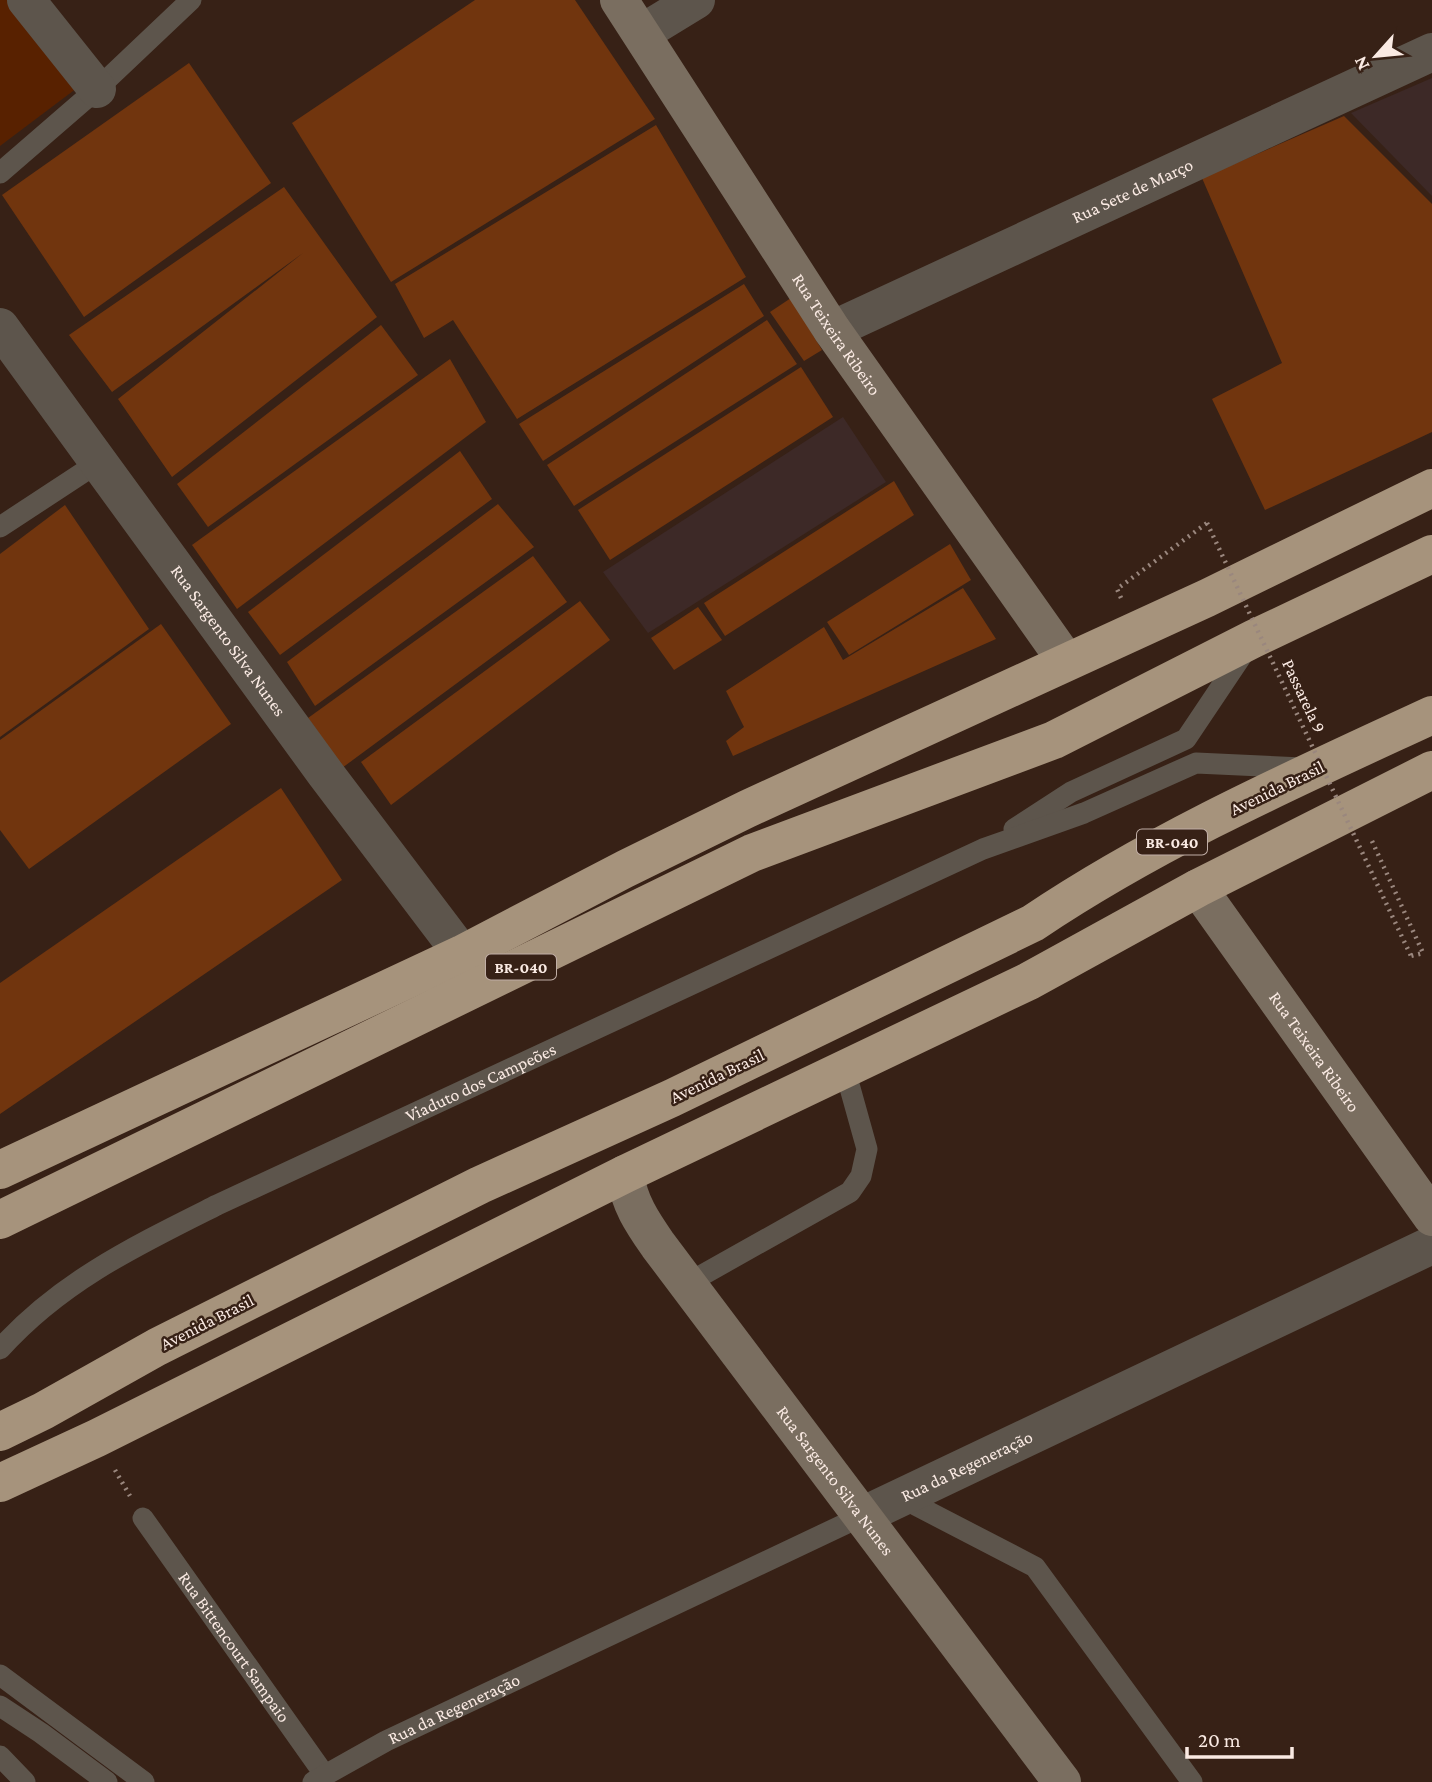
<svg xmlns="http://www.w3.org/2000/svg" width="1432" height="1782" viewBox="0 0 1432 1782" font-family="'Crimson Pro',serif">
	<rect width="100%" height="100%" fill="#372116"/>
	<g fill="#3d2927">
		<path d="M 1432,78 L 1432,196 L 1351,113 Z"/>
		<path d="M 843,417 L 886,482 L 648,633 L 603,572 Z"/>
	</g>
	<path fill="#582100" d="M 0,0 L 12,0 L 77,88 L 0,146 Z"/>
	<g fill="#71350e">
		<path d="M 475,0 L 575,0 L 655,119 L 391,282 L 292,123 Z"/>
		<path d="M 189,63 L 271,183 L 84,317 L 2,195 Z"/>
		<path d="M 1344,116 L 1432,204 L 1432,432 L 1265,510 L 1212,399 L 1282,363 L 1202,178 Z"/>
		<path d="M 656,125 L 746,277 L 517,419 L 453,320 L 424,338 L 395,284 Z"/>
		<path d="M 284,187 L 377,317 L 172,477 L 118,399 L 303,253 L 112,392 L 69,335 Z"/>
		<path d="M 744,284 L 764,316 L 543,461 L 519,424 Z"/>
		<path d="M 791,298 L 822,350 L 804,361 L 770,312 Z"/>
		<path d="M 767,320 L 797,364 L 574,506 L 547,465 Z"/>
		<path d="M 381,325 L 418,375 L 208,527 L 177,484 Z"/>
		<path d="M 450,359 L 486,422 L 237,609 L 192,545 Z"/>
		<path d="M 801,367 L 833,417 L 610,560 L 578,510 Z"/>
		<path d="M 460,451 L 492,499 L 280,655 L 248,612 Z"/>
		<path d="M 894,481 L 914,515 L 725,636 L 704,603 Z"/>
		<path d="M 498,504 L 534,547 L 315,706 L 287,662 Z"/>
		<path d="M 65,505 L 149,629 L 0,737 L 0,554 Z"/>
		<path d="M 950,544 L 971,580 L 849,655 L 827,622 Z"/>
		<path d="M 533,556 L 567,602 L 342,768 L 308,718 Z"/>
		<path d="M 963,588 L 996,639 L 733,756 L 726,741 L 744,727 L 726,691 L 824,627 L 843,660 Z"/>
		<path d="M 580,601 L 610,640 L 391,805 L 361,762 Z"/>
		<path d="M 698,607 L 722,640 L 674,670 L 651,638 Z"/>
		<path d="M 161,624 L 231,724 L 29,869 L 0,830 L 0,740 Z"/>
		<path d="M 281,788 L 342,880 L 0,1114 L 0,983 Z"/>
	</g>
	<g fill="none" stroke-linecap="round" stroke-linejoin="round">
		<g stroke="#9a877e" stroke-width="4.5" stroke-dasharray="2 5" stroke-linecap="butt">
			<path d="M 1121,598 L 1117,589 L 1207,523"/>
			<path d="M 1372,841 L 1423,953 L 1411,956"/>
			<path d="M 115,1470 L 130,1496"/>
		</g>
		<g stroke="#5d554c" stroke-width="21">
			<path d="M 0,173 L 97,89 L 191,0"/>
			<path d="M 0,527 L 99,462"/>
			<path d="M 1014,829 L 1071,792 L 1186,739 L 1247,648"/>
			<path d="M 688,1283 L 850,1192 L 861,1176 L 867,1149 L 845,1070"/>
			<path id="s1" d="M 0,1349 C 61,1281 137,1245 217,1205 L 983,849 L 1084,813 L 1196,763 L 1302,768"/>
			<path d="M 900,1497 L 1035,1567 L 1192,1782"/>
			<path id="s2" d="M 143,1518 L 324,1774"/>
			<path d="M 0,1675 L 144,1782"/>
			<path d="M 0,1706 L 41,1733 L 107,1782"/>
			<path d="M 0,1756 L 25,1782"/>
			<path id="s3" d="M 313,1782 L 386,1741 L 862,1516"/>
		</g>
		<g stroke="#5d554c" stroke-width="38">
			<path d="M 26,0 L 97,89"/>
			<path d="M 642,33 L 696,0"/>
			<path id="s4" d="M 0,327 L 325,773 L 462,954"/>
			<path id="s5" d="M 832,330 L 1432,52"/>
			<path id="s6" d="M 862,1516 L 1432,1245"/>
		</g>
		<g stroke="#7a6e60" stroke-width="38">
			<path id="s7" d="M 619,0 L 832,330 L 1066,661"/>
			<path id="s8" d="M 1198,888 L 1432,1217"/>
			<path id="s9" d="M 625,1174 C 629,1203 642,1222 658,1245 L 1062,1782"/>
		</g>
		<g stroke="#a6937c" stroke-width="38">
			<path d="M 0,1170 L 462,954 L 625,869 L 747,809 L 1207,598 L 1432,488"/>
			<path d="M 0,1220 L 752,853 L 1054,740 L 1253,639 L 1432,554"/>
			<path d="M 0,1432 L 43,1411 L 157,1347 L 480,1185 L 672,1098 L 1033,923 C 1158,839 1296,778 1432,715"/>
			<path d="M 0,1483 L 97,1438 L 625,1174 L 1029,981 L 1198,888 L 1432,770"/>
		</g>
		<path stroke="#9a877e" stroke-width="4.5" stroke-dasharray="2 5" stroke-linecap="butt" d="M 1207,523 L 1411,956"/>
	</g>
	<g text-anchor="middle" stroke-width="5" stroke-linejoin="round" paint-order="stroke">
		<g fill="#372116" stroke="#c0aea6" stroke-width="2">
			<rect x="1137" y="829.5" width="70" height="25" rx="5"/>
			<rect x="486" y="954.5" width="70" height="25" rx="5"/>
		</g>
		<g font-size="16" font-weight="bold" fill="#faeae3">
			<text x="1172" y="848">BR-040</text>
			<text x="521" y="973">BR-040</text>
		</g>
		<g font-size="18" fill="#faeae3" stroke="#372116">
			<text dy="6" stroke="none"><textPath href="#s5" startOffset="331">Rua Sete de Março</textPath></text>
			<text dy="6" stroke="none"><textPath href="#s7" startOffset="399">Rua Teixeira Ribeiro</textPath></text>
			<text dy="6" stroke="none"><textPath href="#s4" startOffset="388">Rua Sargento Silva Nunes</textPath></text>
			<text transform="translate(1304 696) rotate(65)" y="6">Passarela 9</text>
			<text transform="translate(1277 788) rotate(-26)" y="6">Avenida Brasil</text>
			<text dy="6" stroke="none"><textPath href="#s8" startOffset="201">Rua Teixeira Ribeiro</textPath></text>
			<text transform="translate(717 1076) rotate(-26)" y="6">Avenida Brasil</text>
			<text dy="6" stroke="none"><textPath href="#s1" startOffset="553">Viaduto dos Campeões</textPath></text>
			<text transform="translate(207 1322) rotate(-27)" y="6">Avenida Brasil</text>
			<text dy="6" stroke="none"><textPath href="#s6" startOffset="116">Rua da Regeneração</textPath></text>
			<text dy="6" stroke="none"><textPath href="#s9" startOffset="374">Rua Sargento Silva Nunes</textPath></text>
			<text dy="6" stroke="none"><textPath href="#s2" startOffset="158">Rua Bittencourt Sampaio</textPath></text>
			<text dy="6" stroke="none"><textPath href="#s3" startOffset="159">Rua da Regeneração</textPath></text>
		</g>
	</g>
	<g transform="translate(1376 56) rotate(243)" stroke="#372116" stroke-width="5" paint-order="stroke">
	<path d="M0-5L12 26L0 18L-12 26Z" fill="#faeae3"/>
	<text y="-10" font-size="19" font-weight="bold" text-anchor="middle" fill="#faeae3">N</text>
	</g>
	<path d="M1187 1747v10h105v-10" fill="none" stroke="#faeae3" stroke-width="3.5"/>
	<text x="1198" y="1747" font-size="21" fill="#faeae3" stroke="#372116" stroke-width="5" paint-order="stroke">20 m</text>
</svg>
